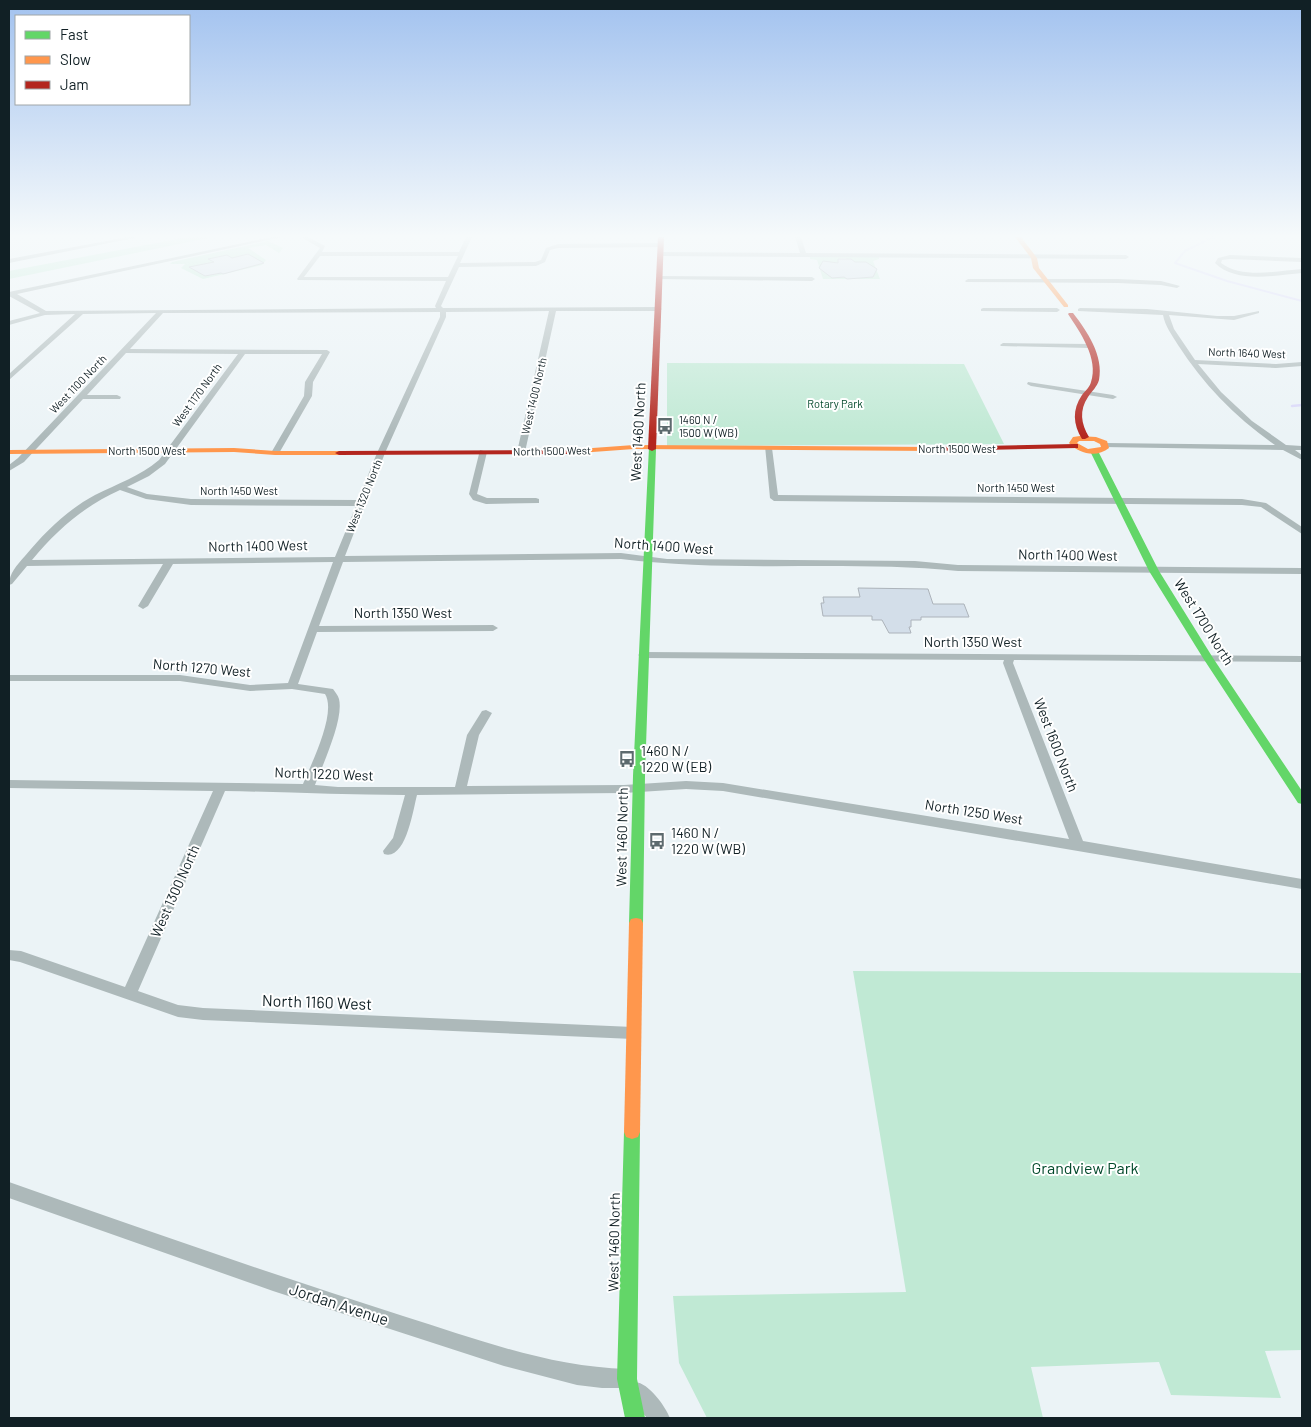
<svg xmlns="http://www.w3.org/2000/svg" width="1311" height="1427" viewBox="0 0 1311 1427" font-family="Barlow,sans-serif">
	<rect width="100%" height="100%" fill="#ebf3f6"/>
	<g fill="#c0e9d4" fill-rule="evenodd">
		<path d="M 188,237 L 213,237 L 9,279 L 9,271 Z"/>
		<path d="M 268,241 L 283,248 L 279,253 L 266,245 L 248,248 L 266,260 L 262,265 L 203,279 L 181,268 L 185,264 L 170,264 L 172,262 Z"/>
		<path d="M 810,257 L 879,257 L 879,259 L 873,261 L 880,279 L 823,279 L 817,260 L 810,259 ZM 844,258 C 849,259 851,261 855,262 C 861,264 864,261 870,265 L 873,277 L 847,279 L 834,262 L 838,263 L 838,259 Z"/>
		<path d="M 667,363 L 964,364 L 1004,444 L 667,446 Z"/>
		<path d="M 853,971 L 1302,973 L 1302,1350 L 1265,1351 L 1281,1398 L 1171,1395 L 1159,1362 L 1031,1367 L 1043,1418 L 707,1418 L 679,1363 L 673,1296 L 906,1292 Z"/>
	</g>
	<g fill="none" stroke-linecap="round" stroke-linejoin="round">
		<path stroke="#dad8f9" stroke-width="2" d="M 1213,237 L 1185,251 L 1175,263 L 1227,281 L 1302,301"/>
		<path stroke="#dad8f9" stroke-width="2.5" d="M 1292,406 L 1302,405"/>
	</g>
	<g fill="#d3dee9" stroke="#acb3ba">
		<path d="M 248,254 L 264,263 L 223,274 L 221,273 L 205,276 L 189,267 L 214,262 L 208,259 L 227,255 L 232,258 Z"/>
		<path d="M 838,259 L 851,259 L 855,262 L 866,262 L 877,269 L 873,277 L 847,279 L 844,277 L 832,278 L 819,268 L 823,261 L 838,263 Z"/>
		<path d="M 858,588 L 928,589 L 933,604 L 964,604 L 969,617 L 921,617 L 921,620 L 911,620 L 911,627 L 909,627 L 911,633 L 889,633 L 882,620 L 872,620 L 872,616 L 823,616 L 821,603 L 824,603 L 823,597 L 860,597 Z"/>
	</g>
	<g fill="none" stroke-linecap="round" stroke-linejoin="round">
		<g fill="#adb9ba" fill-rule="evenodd">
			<path d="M 128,237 L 139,237 L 9,263 L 9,259 Z"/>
			<path d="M 272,237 L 282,237 L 17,294 L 46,311 L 436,308 L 435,306 L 446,281 L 298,280 L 297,279 L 320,248 L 301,237 L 308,237 L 325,246 L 322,252 L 459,252 L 466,237 L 472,237 L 460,263 L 535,262 L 541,260 L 546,248 L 558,244 L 661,243 L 664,245 L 661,247 L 558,248 L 550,250 L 545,262 L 536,266 L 459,267 L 441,306 L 443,308 L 659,307 L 662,309 L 659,311 L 556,311 L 525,452 L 521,454 L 517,452 L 549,311 L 446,312 L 446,317 L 385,453 L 345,556 L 621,553 L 667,559 L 915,561 L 958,565 L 1302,568 L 1302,574 L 958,571 C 846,560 733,573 621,559 L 343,562 L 319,626 L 493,625 L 498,628 L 493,631 L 317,632 L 298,684 L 333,689 C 335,692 338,695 339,699 C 344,719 323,764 315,785 L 338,787 L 455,787 L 467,735 L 482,711 L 486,710 L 492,713 L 479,735 L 467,786 L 624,785 L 686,781 L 723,783 L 1069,839 L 1003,663 L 1004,660 L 643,658 L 638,655 L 643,652 L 1302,656 L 1302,662 L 1014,660 L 1013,663 L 1083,841 L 1302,879 L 1302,889 L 723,791 L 686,789 L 624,793 L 417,795 C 413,810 406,861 384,854 L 383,851 L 393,838 L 405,795 C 345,795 285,792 225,791 L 138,991 L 178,1005 L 203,1008 L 633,1027 L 638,1029 L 641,1033 L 638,1037 L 633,1039 L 203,1020 L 178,1017 L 20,962 L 9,960 L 9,950 L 21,951 L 125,987 L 213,791 L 9,788 L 9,780 L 303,784 C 311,764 337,713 325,694 L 292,689 L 250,691 L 180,681 L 9,681 L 9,675 L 180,675 L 250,685 L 288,683 L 333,562 L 173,564 L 148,606 L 143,609 L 138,606 L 163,564 L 27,566 L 12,584 L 9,585 C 9,573 17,565 25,556 C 45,532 67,510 95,495 C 117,484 140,476 159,460 L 238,354 L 126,353 L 87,395 L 117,395 L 121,397 L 120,399 L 83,399 L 24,462 L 9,471 L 9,465 L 18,458 L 156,313 L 83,314 L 9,380 L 9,374 L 75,314 L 45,315 L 9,325 L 9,321 L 40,313 L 9,296 L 9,292 ZM 320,256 L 458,256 L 448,277 L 304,277 ZM 440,312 L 440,317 L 377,453 L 358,500 L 191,499 L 147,494 L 127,487 L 149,476 L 165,464 L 245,354 L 322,354 L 305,382 L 304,396 L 271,453 L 278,455 L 312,396 L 313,382 L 330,352 L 327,350 L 130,349 L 163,313 ZM 120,490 L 146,499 L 191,505 L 356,506 L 335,557 L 32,560 C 57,530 84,506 120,490 Z"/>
			<path d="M 795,237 L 801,237 L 806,253 L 1126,255 L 1129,257 L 1126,259 L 661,256 L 658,254 L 661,252 L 800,253 Z"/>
			<path d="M 1230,255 L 1302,258 L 1302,262 L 1230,259 L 1222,260 L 1221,263 C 1242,279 1277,271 1302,269 L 1302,273 C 1276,275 1236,284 1215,263 L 1218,258 Z"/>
			<path d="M 660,276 L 812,277 L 815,279 L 812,281 L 658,279 L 658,277 Z"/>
			<path d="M 968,279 L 1118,279 L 1161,281 L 1180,286 L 1177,288 L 1161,285 L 1118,283 L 966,282 L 965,281 Z"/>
			<path d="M 983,308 L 1057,308 L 1060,310 L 1057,312 L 981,311 L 981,309 Z"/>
			<path d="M 1080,308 L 1147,309 L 1217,316 L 1234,316 L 1259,311 L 1259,313 L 1234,320 L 1169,315 L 1174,329 L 1195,360 L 1276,364 L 1302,362 L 1302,366 L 1276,368 L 1198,364 L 1221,392 L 1252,421 L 1286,445 L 1302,446 L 1302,450 L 1295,450 L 1302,455 L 1302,460 L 1283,450 L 1103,447 L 1102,445 L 1106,443 L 1275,445 C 1236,418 1203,384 1178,345 C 1172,335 1165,326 1163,315 L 1078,311 L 1078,309 Z"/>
			<path d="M 1003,343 L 1089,344 L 1092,346 L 1089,348 L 1001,346 L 1000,345 Z"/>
			<path d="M 1028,382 L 1113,395 L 1117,397 L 1113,399 L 1031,386 L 1027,384 Z"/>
			<path d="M 765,446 L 772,448 L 778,495 L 1242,499 L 1266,503 L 1302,527 L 1302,534 L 1261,507 L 1242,505 L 774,501 L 770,498 Z"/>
			<path d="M 480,450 L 487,452 L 477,494 L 487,498 L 536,498 L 539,499 L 539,503 L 486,504 L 473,500 L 469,494 Z"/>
			<path d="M 9,1182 C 140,1228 271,1274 403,1316 C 477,1339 549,1367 627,1369 L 634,1372 L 637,1379 L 635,1382 C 649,1383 665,1406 670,1418 L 647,1418 L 630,1398 L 627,1391 L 629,1388 L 602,1388 L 577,1385 L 504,1366 L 273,1291 L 9,1198 Z"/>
		</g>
		<g fill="#63d668" fill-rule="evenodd">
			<path d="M 649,447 L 656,449 L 645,776 L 643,923 L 641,927 L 636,928 L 631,927 L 629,923 L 633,776 Z"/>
			<path d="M 1091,449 L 1098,451 L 1159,571 L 1213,658 L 1302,791 L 1302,804 L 1298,803 L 1203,658 L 1149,571 L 1090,451 Z"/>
			<path d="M 632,1125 L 638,1127 L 640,1132 L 637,1379 L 645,1418 L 625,1418 L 617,1379 L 624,1132 L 626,1127 Z"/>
		</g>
		<g fill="#ff974d" fill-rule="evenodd">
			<path d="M 1015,237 L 1021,237 L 1037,258 L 1039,268 L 1068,305 L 1068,307 L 1064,307 L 1033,268 L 1031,258 Z"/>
			<path d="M 1080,436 L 1096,437 L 1107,441 L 1109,448 C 1097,458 1079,454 1069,443 L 1073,437 ZM 1079,441 L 1094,441 L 1100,444 L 1101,447 L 1088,449 L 1077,443 Z"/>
			<path d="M 634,445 L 932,447 L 936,449 L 932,451 L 634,449 L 565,454 L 561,452 L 565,450 Z"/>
			<path d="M 234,448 L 275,451 L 339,451 L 343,453 L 339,455 L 275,455 L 234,452 L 9,454 L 9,450 Z"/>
			<path d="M 636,918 L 641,919 L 643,923 L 640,1132 L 638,1137 L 632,1139 L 626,1137 L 624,1132 L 629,923 L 631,919 Z"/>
		</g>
		<g fill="#b3261e" fill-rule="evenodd">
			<path d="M 658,237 L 664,237 L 656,449 L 652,451 L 648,449 Z"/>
			<path d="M 1069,313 L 1073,313 C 1087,331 1104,356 1099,380 C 1097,387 1092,391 1088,397 C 1079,410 1081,424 1089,437 L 1085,439 L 1082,439 C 1073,424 1072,410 1082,395 C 1085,391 1090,387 1091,382 C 1099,359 1080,332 1068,314 Z"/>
			<path d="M 1075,444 L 1078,444 L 1078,448 L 932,451 L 928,449 L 932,447 Z"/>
			<path d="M 565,450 L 568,450 L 568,454 L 339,455 L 335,453 L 339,451 Z"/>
		</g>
	</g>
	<linearGradient id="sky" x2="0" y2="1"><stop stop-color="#a2c2ef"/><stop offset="0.54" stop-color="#f6fafb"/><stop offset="1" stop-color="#f6fafb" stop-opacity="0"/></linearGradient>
	<rect width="1311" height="437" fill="url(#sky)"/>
	<defs>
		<g id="bus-bare" transform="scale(1.35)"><path d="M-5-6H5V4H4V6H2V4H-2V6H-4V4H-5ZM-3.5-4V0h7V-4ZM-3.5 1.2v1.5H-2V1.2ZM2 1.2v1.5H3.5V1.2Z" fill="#5d6a6e" stroke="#fff" stroke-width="2.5" paint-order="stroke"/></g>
	</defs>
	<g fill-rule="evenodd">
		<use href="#bus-bare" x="665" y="426"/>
		<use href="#bus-bare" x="627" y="759"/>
		<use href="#bus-bare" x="657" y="841"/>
	</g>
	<g text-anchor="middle" stroke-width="4" stroke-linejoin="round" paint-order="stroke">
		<g font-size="11" fill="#112025" stroke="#fff">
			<text transform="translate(1247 353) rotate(2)" y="4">North 1640 West</text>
			<text transform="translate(78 384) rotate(-46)" y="4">West 1100 North</text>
			<text transform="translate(197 395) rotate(-54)" y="4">West 1170 North</text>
			<text transform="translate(534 396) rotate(-77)" y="4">West 1400 North</text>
			<text x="957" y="453">North 1500 West</text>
			<text x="147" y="455">North 1500 West</text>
			<text transform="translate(552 451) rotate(-1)" y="4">North 1500 West</text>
			<text x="1016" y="492">North 1450 West</text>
			<text x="239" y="495">North 1450 West</text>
			<text transform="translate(364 496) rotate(-68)" y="4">West 1320 North</text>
		</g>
		<g font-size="11" fill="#02492b" stroke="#fff">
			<text x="835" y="408">Rotary Park</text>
		</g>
		<g font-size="11" fill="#112025" stroke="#fff" text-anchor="start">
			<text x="679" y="424">1460 N /<tspan x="679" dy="13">1500 W (WB)</tspan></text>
		</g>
		<g font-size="14" fill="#112025" stroke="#fff">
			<text transform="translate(638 432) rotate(-87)" y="5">West 1460 North</text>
			<text transform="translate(258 546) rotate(-1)" y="5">North 1400 West</text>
			<text transform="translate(664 546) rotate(4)" y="5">North 1400 West</text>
			<text transform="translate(1068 555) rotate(1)" y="5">North 1400 West</text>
			<text x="403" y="618">North 1350 West</text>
			<text transform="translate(1204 622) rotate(58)" y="5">West 1700 North</text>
			<text x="973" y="647">North 1350 West</text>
			<text transform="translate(202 668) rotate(5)" y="5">North 1270 West</text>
			<text transform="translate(1056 745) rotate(69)" y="5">West 1600 North</text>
			<text transform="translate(324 774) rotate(2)" y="5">North 1220 West</text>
			<text transform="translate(974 812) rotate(9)" y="5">North 1250 West</text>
			<text transform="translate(622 837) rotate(-89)" y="5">West 1460 North</text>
			<text transform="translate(175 891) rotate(-66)" y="5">West 1300 North</text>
			<text transform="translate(614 1242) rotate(-89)" y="5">West 1460 North</text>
		</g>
		<g font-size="14" fill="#112025" stroke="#fff" text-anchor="start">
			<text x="641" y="756">1460 N /<tspan x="641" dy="16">1220 W (EB)</tspan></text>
			<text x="671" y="838">1460 N /<tspan x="671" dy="16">1220 W (WB)</tspan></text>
		</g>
		<g font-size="16" fill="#112025" stroke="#fff">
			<text transform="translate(317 1002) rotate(2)" y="6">North 1160 West</text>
			<text transform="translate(339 1304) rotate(18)" y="6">Jordan Avenue</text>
		</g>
		<g font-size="16" fill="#02492b" stroke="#fff">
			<text x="1085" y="1174">Grandview Park</text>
		</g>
	</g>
	<rect width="1311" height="1427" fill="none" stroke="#112025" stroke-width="20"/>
	<rect x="15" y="15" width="175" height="90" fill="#ffffff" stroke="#a0a6a8"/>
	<rect x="25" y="31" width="25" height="8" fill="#63d668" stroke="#a0a6a8"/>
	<text x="60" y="40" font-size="15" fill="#112025">Fast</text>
	<rect x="25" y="56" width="25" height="8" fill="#ff974d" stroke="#a0a6a8"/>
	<text x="60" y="65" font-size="15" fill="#112025">Slow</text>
	<rect x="25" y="81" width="25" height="8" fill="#b3261e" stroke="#a0a6a8"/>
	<text x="60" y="90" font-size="15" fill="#112025">Jam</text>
</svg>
